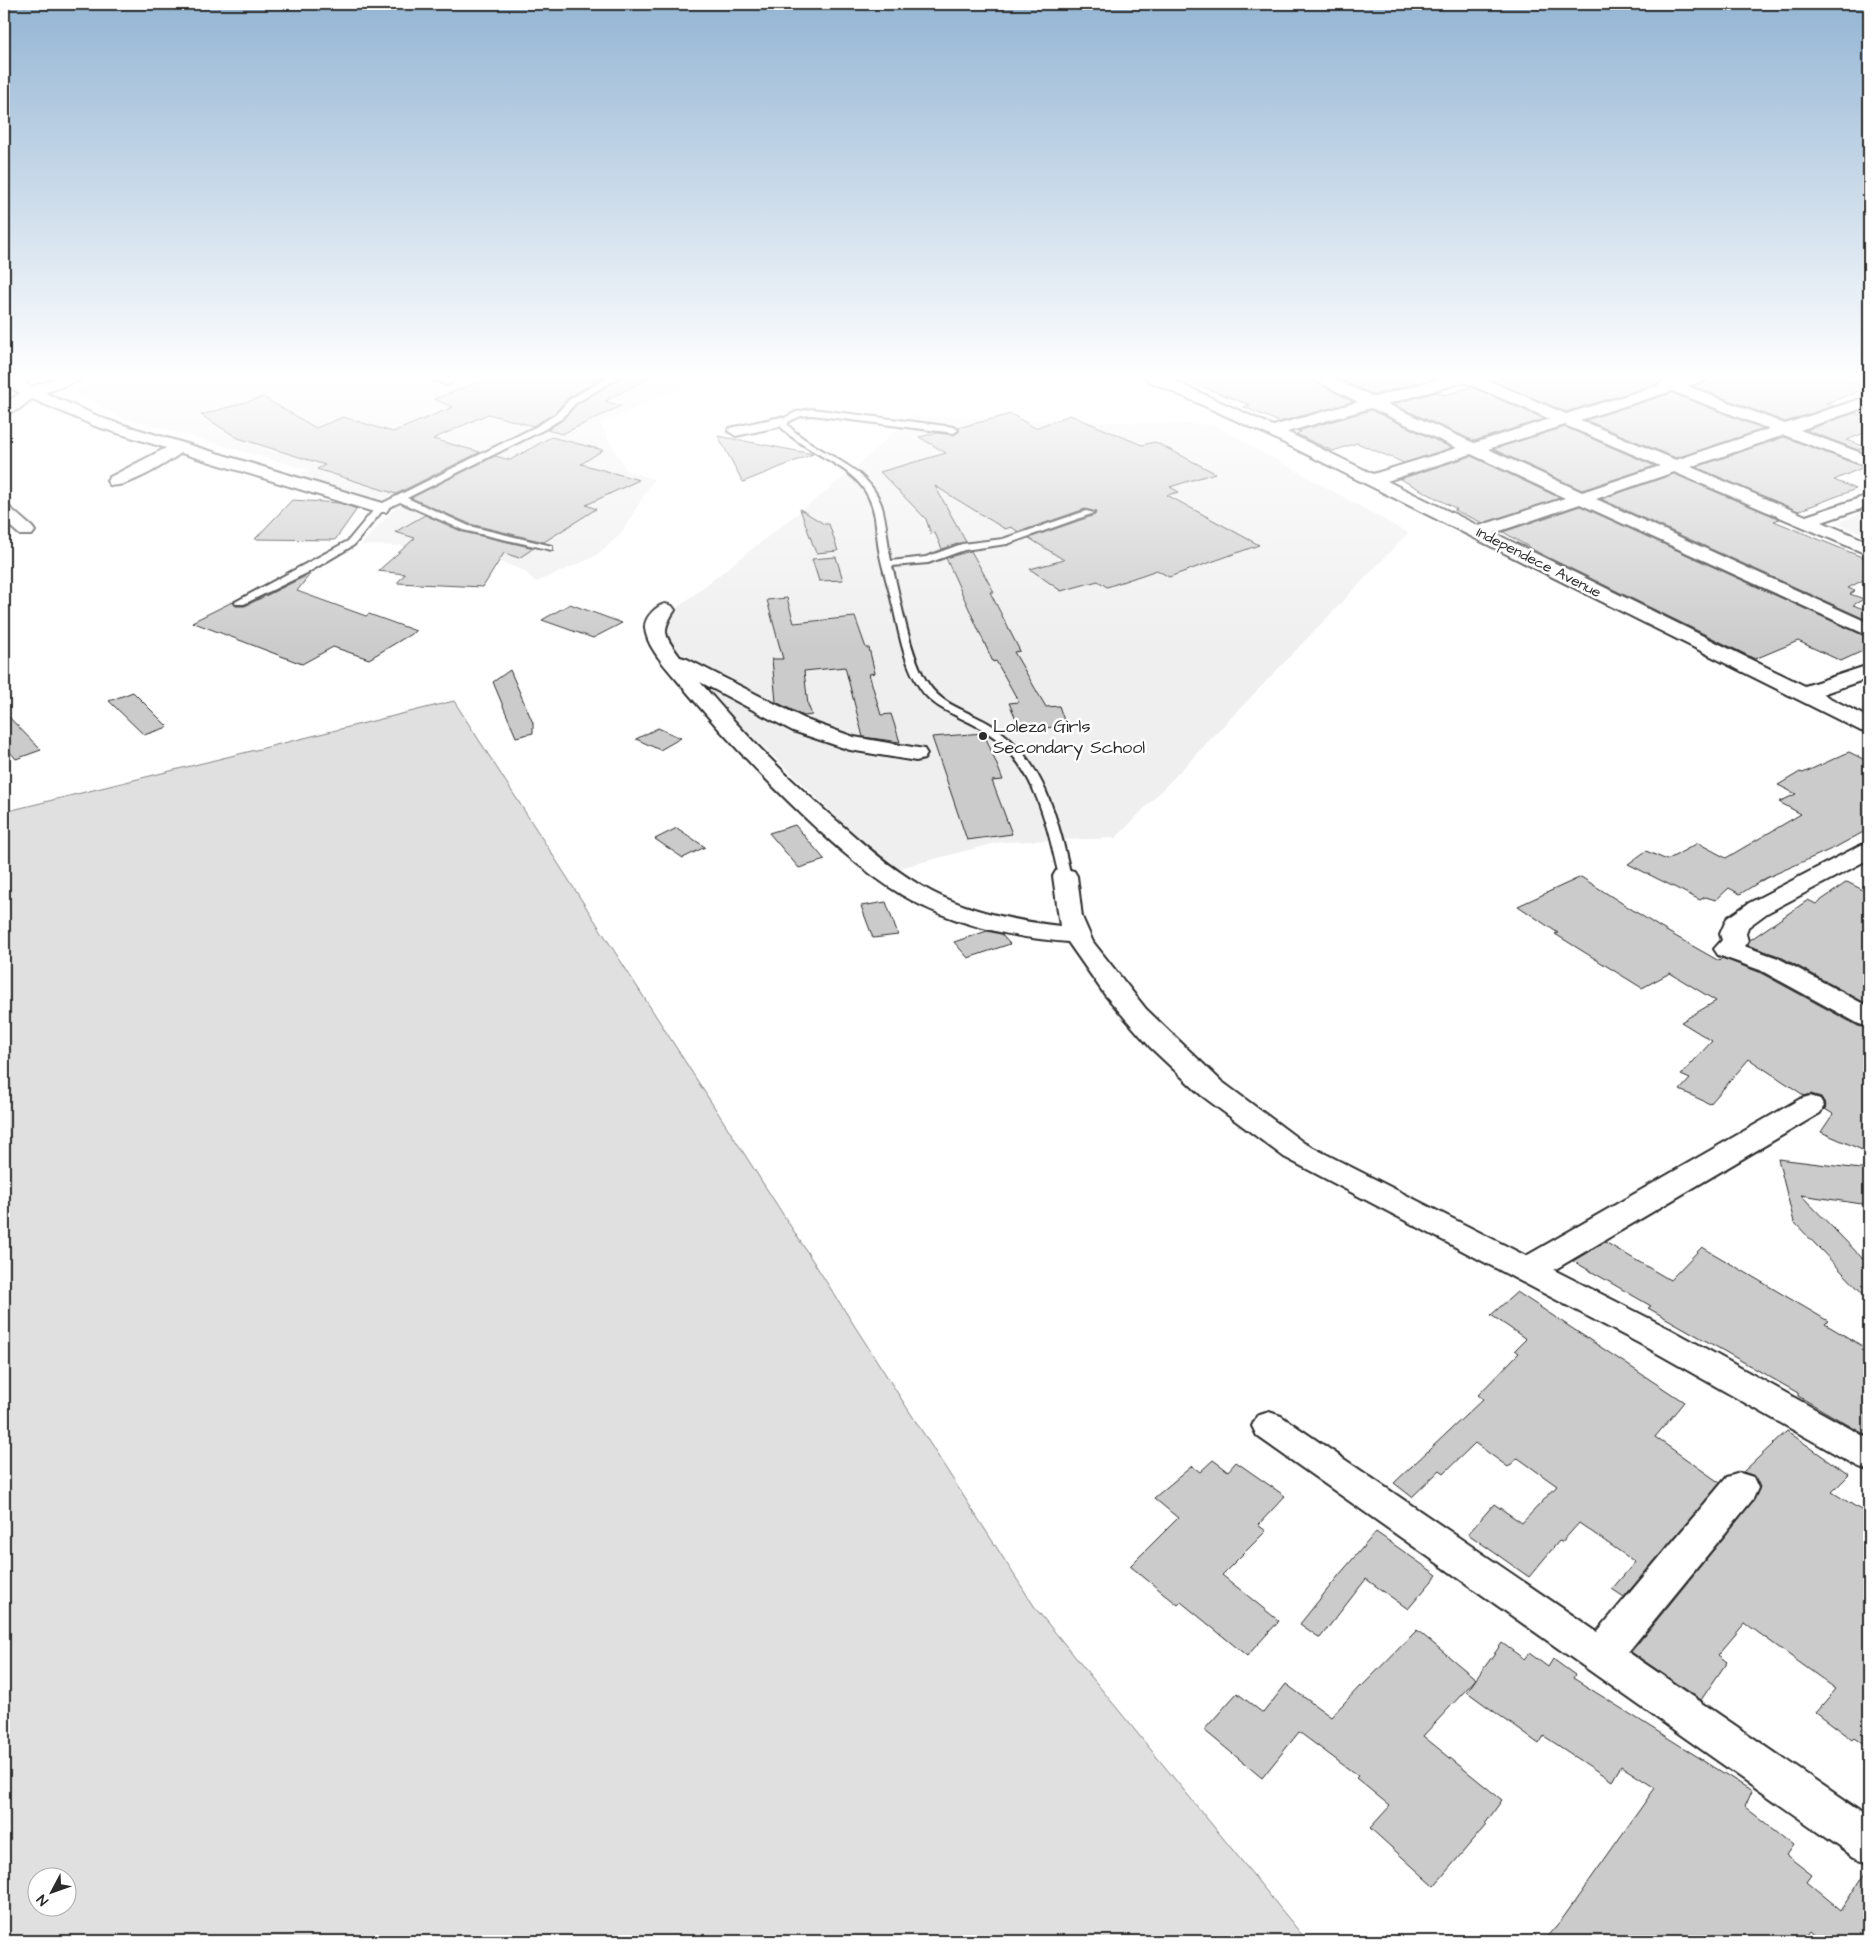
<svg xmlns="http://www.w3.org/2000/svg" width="1873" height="1945" viewBox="0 0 1873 1945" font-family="'Architects Daughter',sans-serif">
	<rect width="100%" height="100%" fill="#fff"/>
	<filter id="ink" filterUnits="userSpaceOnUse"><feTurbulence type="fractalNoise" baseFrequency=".02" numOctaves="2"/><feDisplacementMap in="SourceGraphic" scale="10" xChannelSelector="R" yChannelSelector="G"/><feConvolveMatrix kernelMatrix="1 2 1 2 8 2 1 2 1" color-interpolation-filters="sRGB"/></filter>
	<g filter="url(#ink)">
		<g fill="#efefef">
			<path d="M 116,377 L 705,377 L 600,424 L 627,471 L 654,479 L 620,535 L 594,557 L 536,582 L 523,570 L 476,554 L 408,546 L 361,545 L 395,508 L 319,484 L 300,474 L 309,470 L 118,416 L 73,391 Z"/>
			<path d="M 912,416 L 1214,425 L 1408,533 L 1116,838 L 1000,842 L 892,870 L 645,633 L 848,474 Z"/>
			<path d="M 1869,511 L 1869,536 L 1836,523 Z"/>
		</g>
		<path fill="#e0e0e0" stroke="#868686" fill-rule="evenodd" d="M 454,701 L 1036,1609 L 1307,1941 L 4,1941 L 4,812 ZM 38,1878 L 68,1878 L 68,1908 L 38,1908 Z"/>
		<g fill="#cbcbcb" stroke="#2b2b2b">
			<path d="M 492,377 L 605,377 L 569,397 L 554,414 L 533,426 L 488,414 L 433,439 L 480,452 L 396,494 L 317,469 L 325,465 L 238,438 L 201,415 L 263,397 L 316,428 L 343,417 L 393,432 L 453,407 L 434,399 Z"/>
			<path d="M 621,377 L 651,377 L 605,401 L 621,406 L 562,434 L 547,430 L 562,420 L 577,404 Z"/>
			<path d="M 1182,377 L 1307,377 L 1353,402 L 1279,422 L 1244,407 L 1250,405 L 1182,379 Z"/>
			<path d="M 1334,377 L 1403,377 L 1417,383 L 1374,395 Z"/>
			<path d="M 1505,377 L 1678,377 L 1661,379 L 1658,384 L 1566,412 L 1493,381 Z"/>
			<path d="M 1710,377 L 1837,377 L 1869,388 L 1826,403 L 1834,406 L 1785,422 L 1693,386 L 1707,382 Z"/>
			<path d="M 1471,387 L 1545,419 L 1474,441 L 1392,404 L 1437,392 L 1445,395 Z"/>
			<path d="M 1672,393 L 1764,429 L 1676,458 L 1585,420 Z"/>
			<path d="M 1371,410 L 1452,448 L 1404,463 L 1357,443 L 1333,451 L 1296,434 L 1301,432 L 1298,431 Z"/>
			<path d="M 1855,413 L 1869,418 L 1869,431 L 1847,440 L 1866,447 L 1858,450 L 1806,430 Z"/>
			<path d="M 1011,414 L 1035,428 L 1070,415 L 1142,445 L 1155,442 L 1215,473 L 1170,487 L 1179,492 L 1167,495 L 1259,545 L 1169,577 L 1157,570 L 1107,587 L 1098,581 L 1061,591 L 1030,569 L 1064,560 L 1029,538 L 1095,515 L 1096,512 L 1085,509 L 1019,532 L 1011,527 L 1005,529 L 935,486 L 966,542 L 942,549 L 935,533 L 931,534 L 926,519 L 880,472 L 946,453 L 919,437 L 937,433 L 954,435 L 959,432 L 958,428 Z"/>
			<path d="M 1565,427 L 1655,466 L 1582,490 L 1493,449 Z"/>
			<path d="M 718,436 L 813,454 L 743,482 Z"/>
			<path d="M 551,437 L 603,450 L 581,464 L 639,480 L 586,505 L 596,509 L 544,542 L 470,524 L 411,498 L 495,456 L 510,460 Z"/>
			<path d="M 1784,437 L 1864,467 L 1834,480 L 1856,489 L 1798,511 L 1696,467 Z"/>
			<path d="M 1471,456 L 1560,498 L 1483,523 L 1454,510 L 1457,509 L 1400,479 Z"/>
			<path d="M 1674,474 L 1780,519 L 1774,521 L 1869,560 L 1869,577 L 1848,588 L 1855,591 L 1850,594 L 1864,599 L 1853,605 L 1869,611 L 1869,621 L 1601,499 Z"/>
			<path d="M 292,500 L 339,503 L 357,509 L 335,540 L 255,539 Z"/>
			<path d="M 1580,506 L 1869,638 L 1869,648 L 1841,661 L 1798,641 L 1755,659 L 1539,553 L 1503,532 Z"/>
			<path d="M 800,509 L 824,524 L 829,524 L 838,551 L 816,553 Z"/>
			<path d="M 425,515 L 463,532 L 534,548 L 519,558 L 504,553 L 483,587 L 397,583 L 405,574 L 378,571 L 415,538 L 395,532 Z"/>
			<path d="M 971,551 L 994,592 L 990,592 L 1020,651 L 1014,652 L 1046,707 L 1059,706 L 1066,726 L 1021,730 L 1009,703 L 1019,702 L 996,661 L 993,662 L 946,558 Z"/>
			<path d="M 836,557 L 843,580 L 819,581 L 812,559 Z"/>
			<path d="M 310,574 L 297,591 L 366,616 L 369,614 L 416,631 L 369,659 L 333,647 L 302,664 L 192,622 L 232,602 L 236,606 L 245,606 Z"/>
			<path d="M 787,598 L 794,623 L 855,617 L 866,648 L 869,648 L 875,673 L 869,674 L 881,715 L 891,714 L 900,742 L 863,737 L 845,667 L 804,671 L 808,705 L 812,715 L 804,716 L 776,702 L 772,659 L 783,659 L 767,600 Z"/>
			<path d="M 570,604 L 622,623 L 593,638 L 542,620 Z"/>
			<path d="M 510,670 L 533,723 L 533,733 L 516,737 L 493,682 Z"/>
			<path d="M 133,692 L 168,727 L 144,735 L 109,701 Z"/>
			<path d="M 4,712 L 41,750 L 16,759 L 4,745 Z"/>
			<path d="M 658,728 L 681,738 L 660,750 L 636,739 Z"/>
			<path d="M 984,733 L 1003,780 L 992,781 L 1012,834 L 967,840 L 932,737 Z"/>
			<path d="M 1849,752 L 1869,762 L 1869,829 L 1836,847 L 1766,878 L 1740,894 L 1729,888 L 1716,900 L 1705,897 L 1700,900 L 1628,864 L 1646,851 L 1667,860 L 1698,843 L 1726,858 L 1801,814 L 1779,802 L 1796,794 L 1778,785 L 1800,772 L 1803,773 Z"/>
			<path d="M 795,825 L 825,860 L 799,868 L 769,833 Z"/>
			<path d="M 677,828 L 705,847 L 683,858 L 655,839 Z"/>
			<path d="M 1581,877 L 1661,928 L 1719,961 L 1722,958 L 1759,972 L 1858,1026 L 1869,1029 L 1869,1153 L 1821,1132 L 1833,1114 L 1825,1109 L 1826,1105 L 1821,1097 L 1811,1094 L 1805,1096 L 1749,1059 L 1710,1104 L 1680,1090 L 1690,1079 L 1681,1075 L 1712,1041 L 1681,1022 L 1716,1001 L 1670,973 L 1642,988 L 1555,934 L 1558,933 L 1518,906 Z"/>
			<path d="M 1847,882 L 1869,893 L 1869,1005 L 1779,956 L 1747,945 L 1750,940 L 1808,900 L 1816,904 Z"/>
			<path d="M 886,902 L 898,935 L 873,938 L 861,906 Z"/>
			<path d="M 987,931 L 1001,934 L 1010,944 L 968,958 L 954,942 Z"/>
			<path d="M 1778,1159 L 1869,1170 L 1869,1205 L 1801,1195 L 1869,1265 L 1869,1300 L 1794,1222 Z"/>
			<path d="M 1605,1242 L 1670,1280 L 1702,1247 L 1828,1321 L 1825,1324 L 1869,1350 L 1869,1437 L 1798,1396 L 1798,1393 L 1648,1308 L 1651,1306 L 1573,1261 Z"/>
			<path d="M 1517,1292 L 1684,1402 L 1655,1437 L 1720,1483 L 1624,1597 L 1612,1589 L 1635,1562 L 1579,1523 L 1562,1542 L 1559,1541 L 1529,1577 L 1468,1534 L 1494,1504 L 1522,1523 L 1557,1486 L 1518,1458 L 1508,1467 L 1475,1443 L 1444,1473 L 1440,1470 L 1412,1497 L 1394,1483 L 1483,1399 L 1478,1395 L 1519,1353 L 1515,1350 L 1526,1339 L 1491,1315 Z"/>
			<path d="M 1787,1431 L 1849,1475 L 1832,1492 L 1869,1515 L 1869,1748 L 1855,1738 L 1853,1740 L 1816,1712 L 1836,1689 L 1745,1623 L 1718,1655 L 1727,1662 L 1701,1700 L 1631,1652 L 1754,1500 L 1760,1487 L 1755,1476 L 1743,1472 Z"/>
			<path d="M 1213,1460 L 1228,1471 L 1236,1462 L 1285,1496 L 1258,1525 L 1266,1531 L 1222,1575 L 1279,1621 L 1247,1656 L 1181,1602 L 1178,1605 L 1130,1566 L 1178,1518 L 1154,1498 L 1192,1466 L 1200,1472 Z"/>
			<path d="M 1376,1532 L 1437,1575 L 1408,1609 L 1366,1579 L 1320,1638 L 1300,1624 L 1339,1575 Z"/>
			<path d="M 1417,1630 L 1476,1679 L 1502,1643 L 1524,1659 L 1529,1653 L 1548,1667 L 1553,1659 L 1575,1675 L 1573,1678 L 1752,1791 L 1745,1807 L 1793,1845 L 1786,1855 L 1812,1875 L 1807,1882 L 1841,1910 L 1869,1866 L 1869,1941 L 1823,1941 L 1810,1930 L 1802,1941 L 1543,1941 L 1563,1918 L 1655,1788 L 1621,1766 L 1612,1781 L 1544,1736 L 1539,1744 L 1467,1692 L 1476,1679 L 1423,1736 L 1502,1800 L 1485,1824 L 1486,1825 L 1434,1886 L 1370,1828 L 1390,1806 L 1356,1778 L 1358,1776 L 1299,1732 L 1262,1778 L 1204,1730 L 1237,1693 L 1263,1713 L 1286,1684 L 1331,1717 L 1360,1686 L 1361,1687 Z"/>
		</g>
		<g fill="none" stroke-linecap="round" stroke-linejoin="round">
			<g stroke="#2b2b2b" stroke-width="4">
				<g id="service">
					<path d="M 609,377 L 619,377 L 576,403 L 561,419 L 543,430 L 407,498 L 469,526 L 552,546 L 552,550 L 463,530 L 400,502 L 383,510 L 354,545 L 307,573 L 244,604 L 236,604 L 235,602 L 348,541 L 377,506 L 537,426 L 555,415 L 570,399 Z"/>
					<path d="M 812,409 L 954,427 L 958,430 L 954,433 L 812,415 L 801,416 L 786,423 C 813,454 866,462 881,504 C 887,522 887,542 891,561 L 926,557 L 962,544 L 1003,539 L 1086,511 L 1094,513 L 1007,544 L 964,550 L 928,563 L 892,566 C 901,600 910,659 929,685 C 944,707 972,712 993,726 C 1044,759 1058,820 1071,876 L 1070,879 L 1065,880 L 1059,876 C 1046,821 1034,760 982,729 C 961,716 934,710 920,688 C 903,662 899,631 892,602 C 888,584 882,568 879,550 C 876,533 877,514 869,498 C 853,462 801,454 777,422 L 796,412 Z"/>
				</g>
			</g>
			<g stroke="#2b2b2b" stroke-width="4">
				<g id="minor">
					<path d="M 4,377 L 16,377 L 32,387 L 59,377 L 82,377 L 80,380 L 45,393 L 107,420 L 386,504 L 389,508 L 386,512 L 374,512 L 181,453 C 168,463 126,489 110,485 L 107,481 L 110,477 L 166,448 L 95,426 L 32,399 L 19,409 L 4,414 L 4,404 L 20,393 L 4,383 Z"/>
					<path d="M 432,377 L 453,377 L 455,380 L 447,385 L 434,380 Z"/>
					<path d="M 1145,377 L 1166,377 L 1273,426 L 1358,402 L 1309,377 L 1329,377 L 1374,397 L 1446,377 L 1480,377 L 1566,414 L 1660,385 L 1661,381 L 1673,381 L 1684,377 L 1708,377 L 1706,380 L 1687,386 L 1785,424 L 1869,396 L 1869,406 L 1800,430 L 1869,456 L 1869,467 L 1784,435 L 1691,467 L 1806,516 L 1869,495 L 1869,506 L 1822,522 L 1869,542 L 1869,555 L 1674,472 L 1596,499 L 1869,623 L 1869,636 L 1580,504 L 1494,533 L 1805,686 L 1869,665 L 1869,678 L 1822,694 L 1869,718 L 1869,732 L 1861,731 L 1266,434 L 1147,380 ZM 1464,382 L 1550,419 L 1474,443 L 1387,404 ZM 1672,391 L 1769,429 L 1676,460 L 1580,420 ZM 1371,408 L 1457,448 L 1373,474 L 1287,432 ZM 1565,425 L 1660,466 L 1582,492 L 1488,449 ZM 1471,454 L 1565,498 L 1479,526 L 1387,481 Z"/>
					<path d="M 781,417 L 789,422 L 787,425 L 736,436 L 728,431 L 730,428 Z"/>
					<path d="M 4,507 L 10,508 L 32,527 L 35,531 L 32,535 L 20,535 L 4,521 Z"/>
					<path d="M 665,604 L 672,606 L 675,610 C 660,632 665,636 680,657 L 687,659 L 809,721 L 854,737 L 924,749 L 927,754 L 924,759 L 916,761 L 850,750 L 793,731 L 700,682 C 744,734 792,783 844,827 C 871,851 900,875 932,892 C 971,912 1016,921 1060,926 L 1053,876 L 1056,871 L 1065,869 L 1074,871 L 1077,876 L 1082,917 L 1093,942 L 1146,1009 L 1221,1081 L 1304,1143 L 1526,1256 L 1800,1099 L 1810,1096 L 1820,1099 L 1824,1106 L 1820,1113 L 1554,1270 L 1672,1330 L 1869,1439 L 1869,1471 L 1857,1466 L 1648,1348 L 1284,1157 L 1201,1095 L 1150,1047 L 1105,995 L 1068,942 C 1012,938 951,924 902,895 C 860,870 823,835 789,802 C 751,765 715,726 681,685 C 669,670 647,649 645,628 C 644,618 656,606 665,604 Z"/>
					<path d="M 1869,843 L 1869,859 L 1767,913 L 1748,927 L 1746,934 L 1748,941 L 1744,946 L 1778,958 L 1869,1007 L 1869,1027 L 1859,1024 L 1760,970 L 1718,955 L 1714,949 L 1722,940 L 1720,934 L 1727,918 L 1749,903 L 1861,845 Z"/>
					<path d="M 1269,1412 L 1281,1416 L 1597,1632 L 1727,1477 L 1740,1473 L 1753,1477 L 1758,1488 L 1753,1499 L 1628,1652 L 1869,1817 L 1869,1863 L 1854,1857 L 1257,1436 L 1252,1426 L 1257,1416 Z"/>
				</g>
			</g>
			<use href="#service" fill="#fff" fill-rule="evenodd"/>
			<use href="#minor" fill="#fff" fill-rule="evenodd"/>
		</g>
	</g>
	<linearGradient id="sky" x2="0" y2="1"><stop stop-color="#94b5d4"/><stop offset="0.58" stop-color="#fff"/><stop offset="1" stop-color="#fff" stop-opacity="0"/></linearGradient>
	<rect width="1873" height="650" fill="url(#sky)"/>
	<circle fill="#2b2b2b" stroke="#fff" stroke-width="2" cx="983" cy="736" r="5"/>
	<g text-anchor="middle" stroke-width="5" stroke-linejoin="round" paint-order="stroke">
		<g font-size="15" fill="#2b2b2b" stroke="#fff">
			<text transform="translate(1539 562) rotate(27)" y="5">Independece Avenue</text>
		</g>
		<g font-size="18" fill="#2b2b2b" stroke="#fff" text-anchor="start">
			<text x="993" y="732">Loleza Girls<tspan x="993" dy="21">Secondary School</tspan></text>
		</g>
	</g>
	<rect width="1873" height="1945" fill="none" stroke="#fff" stroke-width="20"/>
	<rect x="10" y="10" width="1853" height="1925" fill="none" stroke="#2b2b2b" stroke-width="2" filter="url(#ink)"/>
	<g transform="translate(52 1892) rotate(229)"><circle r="24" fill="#ffffff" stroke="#aaaaaa"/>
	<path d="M0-4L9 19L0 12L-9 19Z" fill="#2b2b2b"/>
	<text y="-8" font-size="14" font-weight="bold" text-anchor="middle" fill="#2b2b2b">N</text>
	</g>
</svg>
